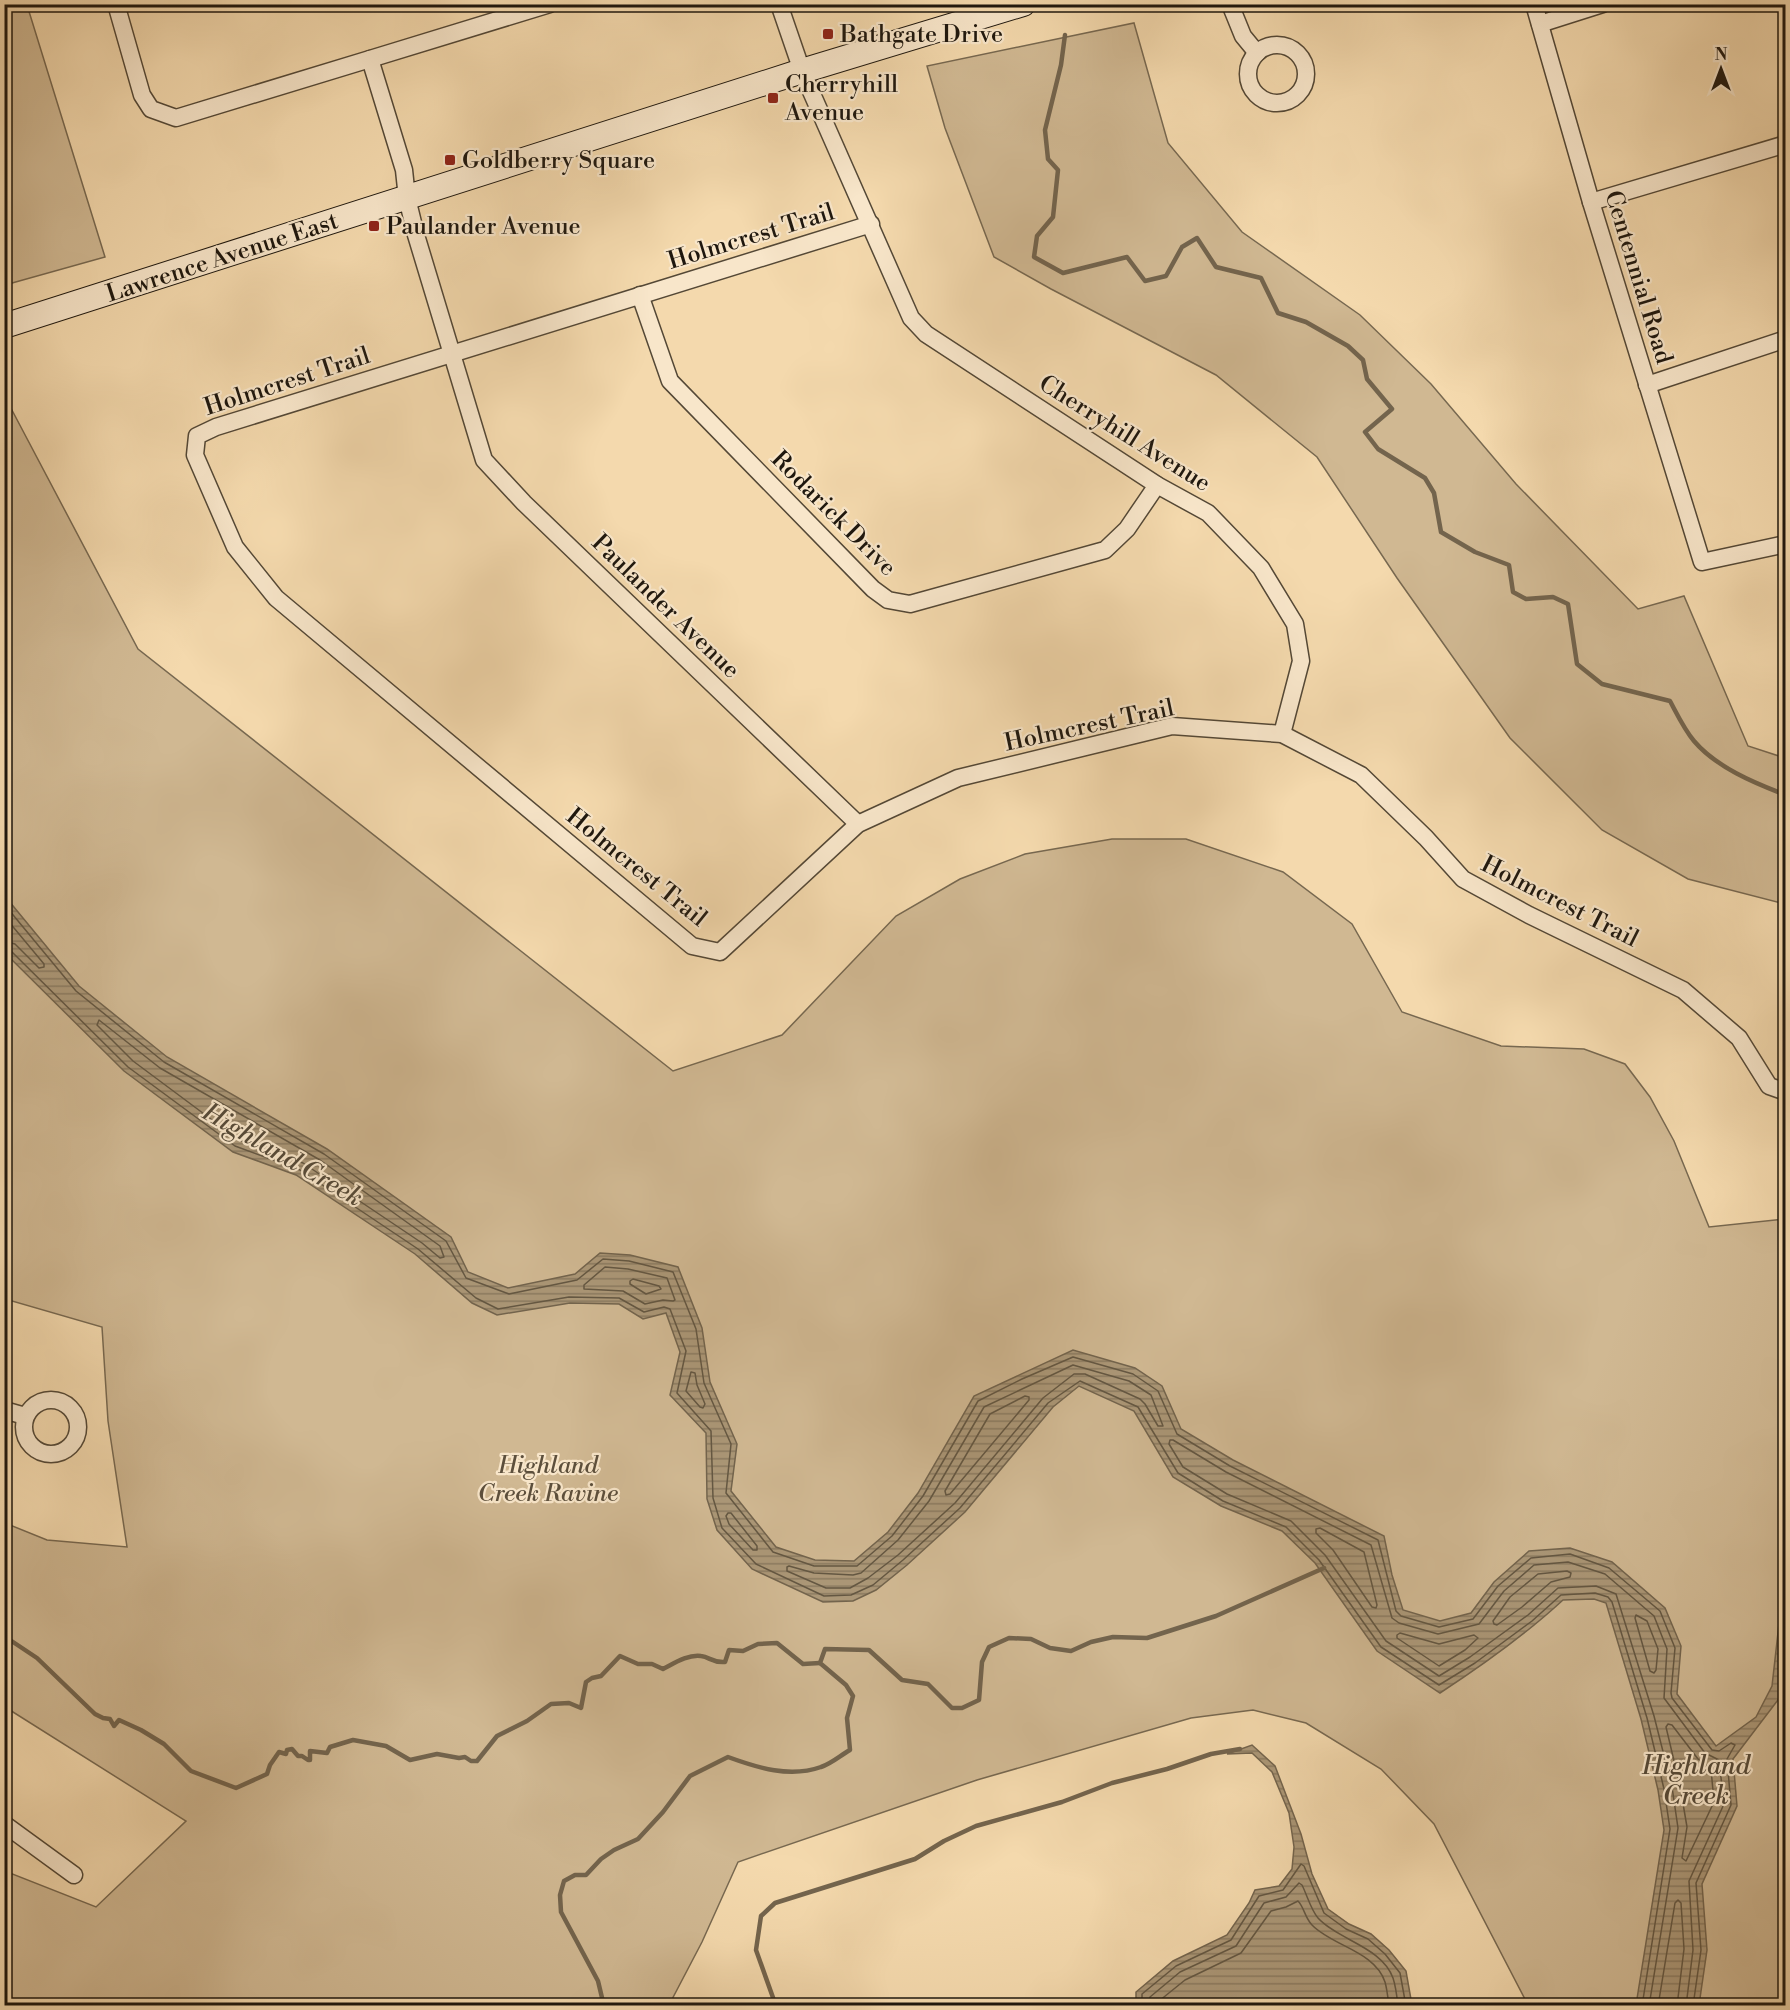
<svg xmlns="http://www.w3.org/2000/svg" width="1790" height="2010" viewBox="0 0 1790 2010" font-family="'Libre Bodoni',serif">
	<defs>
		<pattern id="water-rules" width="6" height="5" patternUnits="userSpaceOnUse" patternTransform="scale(1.5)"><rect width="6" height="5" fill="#ab9777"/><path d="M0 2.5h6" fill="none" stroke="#8b7a60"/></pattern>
	</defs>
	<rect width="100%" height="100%" fill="#f4d9ad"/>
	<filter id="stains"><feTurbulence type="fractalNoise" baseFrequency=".00333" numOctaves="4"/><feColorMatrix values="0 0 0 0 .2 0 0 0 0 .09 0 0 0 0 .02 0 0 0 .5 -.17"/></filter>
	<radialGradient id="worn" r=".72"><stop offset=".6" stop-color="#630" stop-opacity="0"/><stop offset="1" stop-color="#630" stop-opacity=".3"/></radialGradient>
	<g fill="#d0b892" stroke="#776850" stroke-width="1.5">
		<path d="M 5,4 L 27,5 L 105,257 L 5,285 Z"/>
		<path d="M 1134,23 L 1168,143 L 1242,232 L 1360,315 L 1431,384 L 1516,484 L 1638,609 L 1684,596 L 1748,746 L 1785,758 L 1785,904 L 1688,879 L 1602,830 L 1510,738 L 1397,578 L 1317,457 L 1216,375 L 1051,289 L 994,257 L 945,128 L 927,66 Z"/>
		<path d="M 4,395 L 138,649 L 673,1071 L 782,1035 L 896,916 L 960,879 L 1025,854 L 1112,839 L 1186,839 L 1283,872 L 1352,924 L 1402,1012 L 1501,1046 L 1584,1049 L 1625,1064 L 1650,1097 L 1674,1141 L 1709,1227 L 1785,1219 L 1785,2005 L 1528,2005 L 1434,1824 L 1381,1769 L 1306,1723 L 1253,1710 L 1191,1718 L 977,1780 L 738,1862 L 702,1942 L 669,2005 L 5,2005 L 5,1871 L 96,1907 L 186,1821 L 5,1707 L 5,1523 L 47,1540 L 127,1547 L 108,1421 L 102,1327 L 5,1299 Z"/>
	</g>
	<g fill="url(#water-rules)" stroke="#73644d" stroke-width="1.5">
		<path d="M 4,895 L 79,986 L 167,1057 L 327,1149 L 451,1237 L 468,1272 L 508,1288 L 575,1274 L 600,1253 L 630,1255 L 678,1267 L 702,1328 L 710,1382 L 737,1444 L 731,1491 L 776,1547 L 815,1560 L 854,1561 L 888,1532 L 918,1493 L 974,1396 L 1073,1350 L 1135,1368 L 1162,1386 L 1181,1429 L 1233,1460 L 1384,1536 L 1392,1575 L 1403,1610 L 1440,1621 L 1471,1613 L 1494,1582 L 1529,1551 L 1570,1548 L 1612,1562 L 1665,1608 L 1681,1646 L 1677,1694 L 1716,1746 L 1756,1717 L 1772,1686 L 1782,1597 L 1785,1593 L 1785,1670 L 1781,1696 L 1733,1759 L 1737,1806 L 1702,1884 L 1707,1950 L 1699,2005 L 1636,2005 L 1664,1830 L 1658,1790 L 1641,1719 L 1606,1603 L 1594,1599 L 1563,1600 C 1525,1635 1483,1665 1440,1693 L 1377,1651 L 1315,1563 L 1282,1531 L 1221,1506 L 1173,1477 L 1134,1411 L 1079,1386 L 1053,1407 L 965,1512 L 907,1565 L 876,1590 L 853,1601 L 823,1602 L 752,1569 L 717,1530 L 707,1499 L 706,1433 L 670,1395 L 680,1352 L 666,1313 L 643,1319 L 619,1304 L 570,1303 L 497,1315 L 472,1303 L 415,1254 L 296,1175 L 233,1152 L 124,1071 L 5,953 Z"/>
		<path d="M 1252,1745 L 1275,1766 L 1301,1834 L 1312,1874 L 1328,1909 L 1349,1924 L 1371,1934 L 1389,1950 L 1406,1971 L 1412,2005 L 1136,2005 L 1136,1992 L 1173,1961 L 1227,1935 L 1249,1903 L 1255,1890 L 1279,1886 L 1292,1869 L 1294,1847 L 1289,1813 L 1272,1772 L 1252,1753 L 1227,1754 Z"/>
	</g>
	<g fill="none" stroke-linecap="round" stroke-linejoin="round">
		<g stroke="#645742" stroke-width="1.5">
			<path d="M 4,904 L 76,991 L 164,1062 L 324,1154 L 446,1241 L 466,1278 L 509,1294 L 577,1280 L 603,1259 L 629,1261 L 673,1272 L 696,1329 L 704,1383 L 731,1444 L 726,1493 L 773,1552 L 814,1566 L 857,1566 L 892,1536 L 923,1496 L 978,1401 L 1022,1379 L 1073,1357 L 1133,1374 L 1158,1391 L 1177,1434 L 1230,1466 L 1378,1540 L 1396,1611 L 1401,1616 L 1439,1627 L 1473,1619 L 1498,1586 L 1531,1558 L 1570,1554 L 1609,1568 L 1660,1611 L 1675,1648 L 1671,1693 L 1672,1698 L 1712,1750 L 1719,1751 L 1731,1743 L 1735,1745 L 1727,1759 L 1731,1805 L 1696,1883 L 1701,1950 L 1693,2006"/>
			<path d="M 4,916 L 44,964 L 44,967 L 39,968 L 15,944 L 4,941"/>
			<path d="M 4,949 L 11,951 L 128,1067 L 235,1146 L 300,1170 L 418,1249 L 476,1298 L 498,1309 L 569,1297 L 619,1298 L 644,1312 L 664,1307 L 670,1309 L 686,1351 L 677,1393 L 711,1431 L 713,1498 L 722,1528 L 756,1564 L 824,1596 L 851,1595 L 873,1585 L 903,1560 L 960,1508 L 1048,1403 L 1080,1381 L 1138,1407 L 1178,1473 L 1223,1501 L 1286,1527 L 1319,1560 L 1381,1647 L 1439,1685 L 1475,1663 L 1532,1621 L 1561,1595 L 1595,1593 L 1608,1597 L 1612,1602 L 1647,1718 L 1664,1789 L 1670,1829 L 1642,2006"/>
			<path d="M 99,1020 L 160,1068 L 320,1160 L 440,1246 L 444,1257 L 440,1258 L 422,1243 L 303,1163 L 239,1140 L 133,1061 L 97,1025 Z"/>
			<path d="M 605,1267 L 628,1269 L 667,1278 L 675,1300 L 673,1301 L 663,1300 L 645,1304 L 623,1291 L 584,1289 L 584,1285 Z"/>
			<path d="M 633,1279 L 659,1286 L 661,1289 L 646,1294 L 630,1284 L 630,1281 Z"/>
			<path d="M 1073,1365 L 1129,1381 L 1151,1395 L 1163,1426 L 1158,1426 L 1145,1404 L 1140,1399 L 1085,1374 L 1074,1374 L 1043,1398 L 955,1503 L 898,1555 L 868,1578 L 850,1588 L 826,1588 L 787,1571 L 787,1567 L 789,1566 L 814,1573 L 853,1575 L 861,1573 L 898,1540 L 929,1501 L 984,1407 Z"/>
			<path d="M 691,1372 L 695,1373 L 697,1385 L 705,1404 L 703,1408 L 700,1407 L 686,1391 Z"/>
			<path d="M 1025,1396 L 1029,1397 L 1029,1400 L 950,1494 L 946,1495 L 945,1491 L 990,1414 Z"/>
			<path d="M 728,1513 L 731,1513 L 757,1546 L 757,1550 L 753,1550 L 729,1524 L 726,1516 Z"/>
			<path d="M 1320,1528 L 1364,1552 L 1377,1605 L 1376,1608 L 1372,1607 L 1333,1550 L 1316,1533 L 1316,1529 Z"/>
			<path d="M 1567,1571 L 1571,1573 L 1570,1577 L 1551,1582 L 1522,1607 L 1497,1625 L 1494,1624 L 1493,1621 L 1510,1597 L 1538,1574 Z"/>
			<path d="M 1636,1615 L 1647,1621 L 1658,1649 L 1656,1670 L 1654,1673 L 1650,1671 L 1635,1618 Z"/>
			<path d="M 1786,1621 L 1779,1678 L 1781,1681 L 1786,1681"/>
			<path d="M 1400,1633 L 1439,1644 L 1474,1635 L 1478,1638 L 1465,1650 L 1439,1666 L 1397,1638 L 1397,1635 Z"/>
			<path d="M 1668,1724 L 1672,1725 L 1698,1759 L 1711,1769 L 1714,1802 L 1686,1861 L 1682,1858 L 1687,1827 L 1680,1786 L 1666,1727 Z"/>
			<path d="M 1142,2006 L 1142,1994 L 1176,1966 L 1231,1940 L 1259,1896 L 1283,1890 L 1301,1864 L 1304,1866 L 1324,1913 L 1346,1929 L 1368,1939 L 1385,1954 L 1400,1973 L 1406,2006"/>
			<path d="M 1149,2006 L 1150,1997 L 1180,1972 L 1236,1946 L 1264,1903 L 1286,1897 L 1299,1883 L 1302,1885 C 1307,1895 1311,1910 1318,1918 C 1338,1940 1382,1947 1393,1978 C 1396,1987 1397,1997 1398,2006"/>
			<path d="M 1158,2006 L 1159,2001 L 1185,1980 L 1241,1953 L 1271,1911 L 1286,1907 L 1298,1901 C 1304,1907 1305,1918 1312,1925 C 1332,1946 1375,1951 1385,1982 C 1387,1989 1388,1998 1389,2006"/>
			<path d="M 1649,2006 L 1678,1828 L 1672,1787 L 1654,1716 L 1616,1594 L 1596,1586 L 1558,1588 L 1528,1615 L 1470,1657 L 1439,1676 L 1386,1641 L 1325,1555 L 1291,1521 L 1227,1494 L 1183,1467 L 1169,1444 L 1170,1440 L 1173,1440 L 1226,1472 L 1371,1545 L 1392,1618 L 1399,1623 L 1438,1634 L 1479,1624 L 1504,1591 L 1534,1565 L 1568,1562 L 1605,1574 L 1654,1616 L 1667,1649 L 1664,1698 L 1705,1753 L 1719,1760 L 1724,1804 L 1689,1881 L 1693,1950 L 1686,2006"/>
			<path d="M 1658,2006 L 1675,1903 L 1678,1900 L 1681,1903 L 1684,1949 L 1677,2006"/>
		</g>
		<g stroke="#73644d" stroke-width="4.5">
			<path d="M 1065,35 L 1061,65 L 1045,130 L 1048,159 L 1058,170 L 1053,217 L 1037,236 L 1034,257 L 1063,273 L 1127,257 L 1145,281 L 1166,276 L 1182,247 L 1197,238 L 1216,267 L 1261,278 L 1278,313 L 1306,322 L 1348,346 L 1363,360 L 1367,379 L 1392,409 L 1365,432 L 1378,449 L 1425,478 L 1434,493 L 1441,532 L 1475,552 L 1509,565 L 1513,592 L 1526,599 L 1553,597 L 1568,604 L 1577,664 L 1602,684 L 1670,701 C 1677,714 1684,729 1694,741 C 1716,767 1754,783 1786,795"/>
			<path d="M 4,1636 L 37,1658 L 95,1714 L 103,1718 L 110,1719 L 114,1726 L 119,1720 L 141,1730 L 164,1744 L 191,1771 L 236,1788 L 267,1774 L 270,1765 L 279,1752 L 286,1754 L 287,1750 L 292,1749 L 298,1756 L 302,1756 L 308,1760 L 310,1760 L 310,1751 L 327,1753 L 330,1747 L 353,1740 L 386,1746 L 410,1760 L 437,1754 L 459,1758 L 465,1757 L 471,1761 L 477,1761 L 497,1736 L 527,1721 L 551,1704 L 569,1703 L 581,1708 L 586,1682 L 592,1678 L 601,1676 L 620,1656 L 638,1664 L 652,1664 L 663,1669 C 673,1664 688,1654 701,1656 C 710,1657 712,1663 725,1662 L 729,1650 L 743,1651 L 758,1644 L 777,1643 L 803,1664 L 820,1663"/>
			<path d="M 604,2006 L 598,1981 L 561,1912 L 560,1895 L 564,1881 L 575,1875 L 586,1875 L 601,1859 L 614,1850 L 638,1839 L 663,1812 L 690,1776 L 728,1757 C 758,1768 790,1778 821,1767 C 831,1764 841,1755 850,1750 L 847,1718 L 853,1696 L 846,1685 L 820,1663 L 825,1649 L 869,1650 L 902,1680 L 928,1684 L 952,1708 L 962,1708 L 979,1700 L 982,1662 L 989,1647 L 1009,1638 L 1031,1639 L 1050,1648 L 1071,1651 L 1091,1642 L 1113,1637 L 1147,1638 L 1216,1616 L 1324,1568"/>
			<path d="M 776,2006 L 756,1950 L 761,1916 L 775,1903 L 915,1859 L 944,1841 L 976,1826 L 1062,1802 L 1112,1783 L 1167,1769 L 1211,1754 L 1240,1749"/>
		</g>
		<g stroke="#544836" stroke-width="19">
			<g id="street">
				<path d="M 116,4 L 142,95 L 151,109 L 176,118 L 370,59"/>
				<path d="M 550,4 L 370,59 L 404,170 L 407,198 L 416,235 L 484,460 L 524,503 L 858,824"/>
				<path d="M 779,4 L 802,71 L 911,318 L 926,334 L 1157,485 L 1208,513 L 1261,568 L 1295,624 L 1301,661 L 1282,734"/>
				<path d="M 1230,4 L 1243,36 L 1257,53"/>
				<path d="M 1534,4 L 1591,202 L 1702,562 L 1786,544"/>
				<path d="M 1540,24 L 1603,4"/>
				<circle cx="1277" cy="74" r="29"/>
				<path d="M 1591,202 L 1786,144"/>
				<path d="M 871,224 L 216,427 L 197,436 L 195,455 L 235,547 L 276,598 L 692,946 L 720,952 L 858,824 L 958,778 L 1172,726 L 1282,734 L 1361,775 L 1426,838 L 1463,879 L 1529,915 L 1683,990 L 1739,1038 L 1769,1086 L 1786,1092"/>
				<path d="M 640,295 L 670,381 L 873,589 L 888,600 L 910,604 L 1105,550 L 1127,529 L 1157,485"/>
				<path d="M 1647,385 L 1786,339"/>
				<circle cx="51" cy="1427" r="27"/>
				<path d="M 4,1410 L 25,1416"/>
				<path d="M 4,1824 L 74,1875"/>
			</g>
		</g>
		<g stroke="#1e170e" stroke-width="26">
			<path id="secondary" d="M 4,326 L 802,71 L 1023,4"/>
		</g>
		<use href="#street" stroke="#f8e6ca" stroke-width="16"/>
		<use href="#secondary" stroke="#f8e6ca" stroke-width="24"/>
	</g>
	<g fill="#8f2418" stroke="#f8e6ca" stroke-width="2">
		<rect x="822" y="28" width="12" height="12" rx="3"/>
		<rect x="767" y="92" width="12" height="12" rx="3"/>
		<rect x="444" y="154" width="12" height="12" rx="3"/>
		<rect x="368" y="220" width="12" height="12" rx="3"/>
	</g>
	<g text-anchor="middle" stroke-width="4.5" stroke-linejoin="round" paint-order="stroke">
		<g font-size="24" fill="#1e170e" stroke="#f8e6ca" text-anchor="start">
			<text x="840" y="42">Bathgate Drive</text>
			<text x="785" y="92">Cherryhill<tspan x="785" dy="28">Avenue</tspan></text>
			<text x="462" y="168">Goldberry Square</text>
			<text x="386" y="234">Paulander Avenue</text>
		</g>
		<g font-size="24" fill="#1e170e" stroke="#f8e6ca">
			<text transform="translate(751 236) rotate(-17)" y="8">Holmcrest Trail</text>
			<text transform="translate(222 257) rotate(-18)" y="8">Lawrence Avenue East</text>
			<text transform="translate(1639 277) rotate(73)" y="8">Centennial Road</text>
			<text transform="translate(287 381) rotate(-18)" y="8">Holmcrest Trail</text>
			<text transform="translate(1125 433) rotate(32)" y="8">Cherryhill Avenue</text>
			<text transform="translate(834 513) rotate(45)" y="8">Rodarick Drive</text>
			<text transform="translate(666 606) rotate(44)" y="8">Paulander Avenue</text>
			<text transform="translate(1089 725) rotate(-12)" y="8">Holmcrest Trail</text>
			<text transform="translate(637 867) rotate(39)" y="8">Holmcrest Trail</text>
			<text transform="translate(1560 901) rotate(27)" y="8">Holmcrest Trail</text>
		</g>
		<g font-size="24" font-style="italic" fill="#5c4f3c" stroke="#f8e6ca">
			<text x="548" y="1473">Highland<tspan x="548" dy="28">Creek Ravine</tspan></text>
		</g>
		<g font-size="26" font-style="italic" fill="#564a38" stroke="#f8e6ca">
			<text transform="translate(283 1154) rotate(30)" y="9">Highland Creek</text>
			<text x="1696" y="1774">Highland<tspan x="1696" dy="30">Creek</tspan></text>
		</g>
	</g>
	<rect width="1790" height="2010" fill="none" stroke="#f4d9ad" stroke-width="24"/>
	<rect x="6" y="6" width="1778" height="1998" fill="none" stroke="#1e170e" stroke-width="3"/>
	<rect x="12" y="12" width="1766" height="1986" fill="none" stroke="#1e170e" stroke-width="1.5"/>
	<g transform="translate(1721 69)" stroke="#f8e6ca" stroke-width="4.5" paint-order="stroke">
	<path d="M0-4.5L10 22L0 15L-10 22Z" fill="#1e170e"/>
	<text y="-9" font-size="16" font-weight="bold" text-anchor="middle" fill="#1e170e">N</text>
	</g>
	<rect width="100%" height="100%" filter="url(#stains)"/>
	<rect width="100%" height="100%" fill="url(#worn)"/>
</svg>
